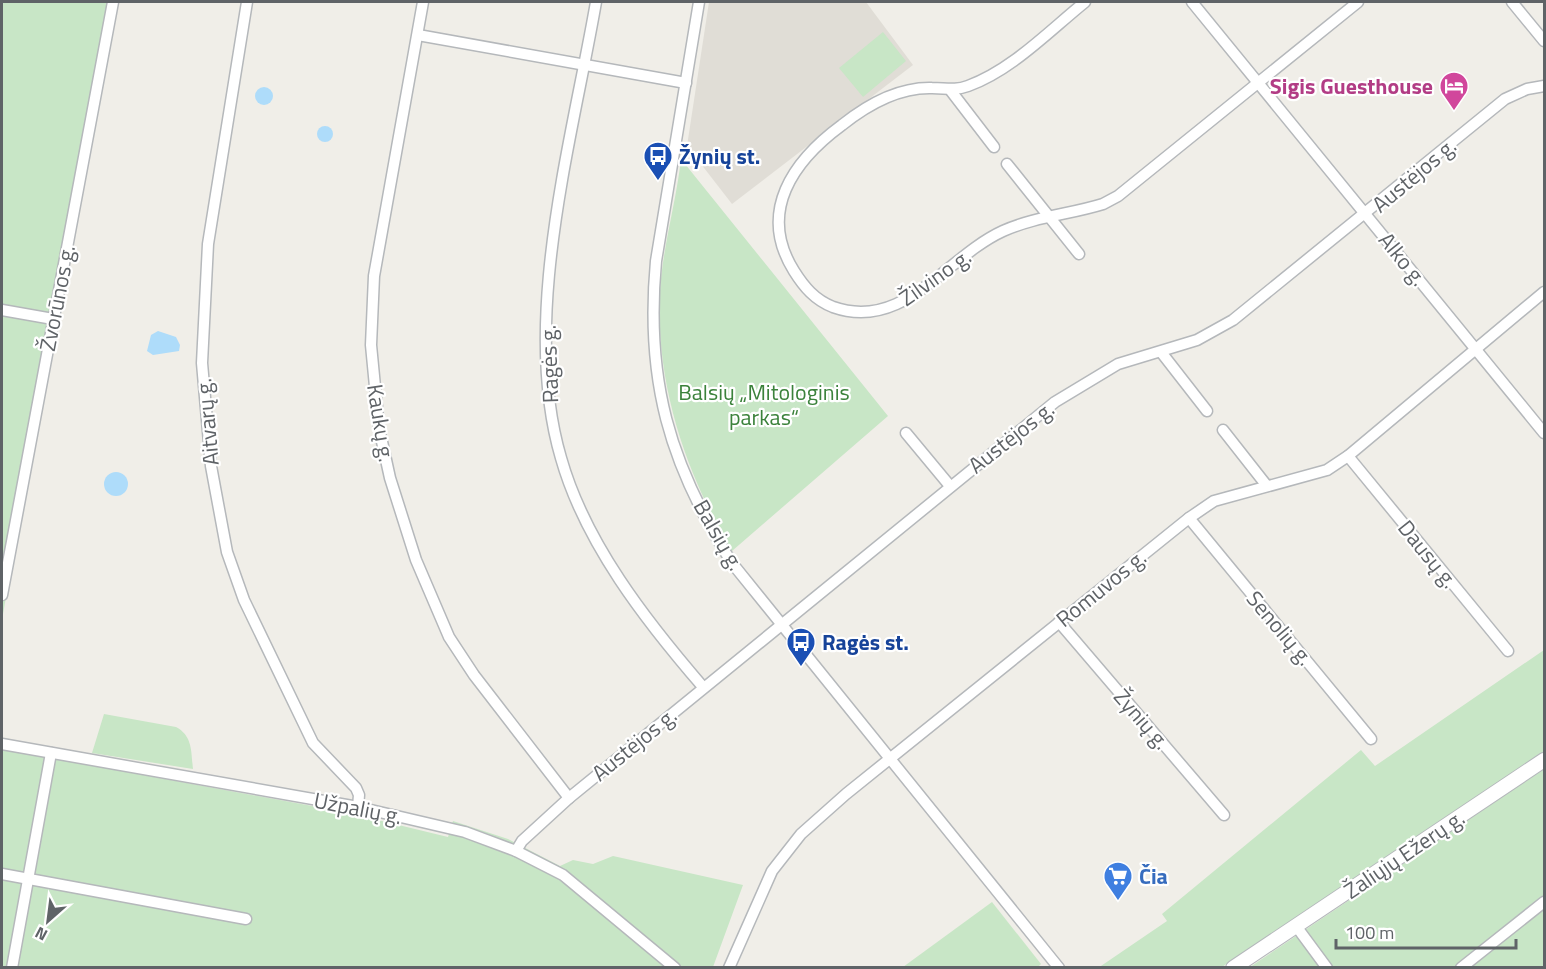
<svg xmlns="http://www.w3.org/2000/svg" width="1546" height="969" viewBox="0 0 1546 969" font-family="'Titillium Web',sans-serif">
	<rect width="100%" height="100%" fill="#f0eee8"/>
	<path fill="#e0ddd6" d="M 709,2 L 866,2 L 913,65 L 732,204 L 687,146 Z"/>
	<g fill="#c8e6c6">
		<path d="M 2,2 L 109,2 L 2,620 Z"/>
		<path d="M 883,32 L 906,61 L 863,97 L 839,68 Z"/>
		<path d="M 681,159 L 888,416 L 732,551 C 685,473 655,382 660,290 C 663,246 676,203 681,159 Z"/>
		<path d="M 1544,650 L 1544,752 L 1222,967 L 1098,968 L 1167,921 L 1162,914 L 1361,750 L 1375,766 Z"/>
		<path d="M 104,714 L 176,727 C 193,736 191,752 193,769 L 92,753 Z"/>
		<path d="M 2,749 L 345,812 L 448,837 L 453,821 L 508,839 L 560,866 L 573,860 L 593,864 L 613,856 L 743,885 L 713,967 L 2,967 Z"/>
		<path d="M 1544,769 L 1544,967 L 1250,967 Z"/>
		<path d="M 992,902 L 1041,964 L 1038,967 L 903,967 Z"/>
	</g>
	<g fill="#aedcfa">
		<circle cx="264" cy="96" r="9"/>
		<circle cx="325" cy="134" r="8"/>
		<path d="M 158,331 L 176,337 L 180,345 L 179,351 L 153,355 L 147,351 L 151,335 Z"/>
		<circle cx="116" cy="484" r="12"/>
	</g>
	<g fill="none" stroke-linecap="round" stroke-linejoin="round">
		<g stroke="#b5b8bb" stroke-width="13">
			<g id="street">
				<path d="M 247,2 L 208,244 L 202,363 L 211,466 L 227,552 L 244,600 L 313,743 L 356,788 L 359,795 L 358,807"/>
				<path d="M 423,2 L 374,276 L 371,345 L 379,428 L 390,478 L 416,560 L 449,637 L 474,675 L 569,798"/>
				<path d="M 596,2 C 572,141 520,320 561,458 C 585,543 646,621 703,687"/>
				<path d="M 699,2 L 656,261 C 645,379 669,464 732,563 L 1059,968"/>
				<path d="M 1085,2 C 1049,31 1012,70 968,86 C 954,91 946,88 932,88 C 899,87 867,105 842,125 C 793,161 757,212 794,271 C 804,287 815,300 833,307 C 904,332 946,257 1003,231 C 1034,217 1071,214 1103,204 L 1118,196 L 1358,2"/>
				<path d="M 1192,2 L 1544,433"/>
				<path d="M 1512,2 L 1544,41"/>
				<path d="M 418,35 L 686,83"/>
				<path d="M 951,91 L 994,147"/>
				<path d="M 1007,164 L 1079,254"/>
				<path d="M 2,310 L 53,319"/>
				<path d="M 1161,352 L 1207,411"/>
				<path d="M 1223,430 L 1267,486"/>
				<path d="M 906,433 L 950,486"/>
				<path d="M 1348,456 L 1508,651"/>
				<path d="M 1189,518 L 1371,739"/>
				<path d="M 2,595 L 113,2"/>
				<path d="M 1059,622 L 1224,815"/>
				<path d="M 2,744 L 358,807 L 465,832 L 516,851 L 563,875 L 675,968"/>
				<path d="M 516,851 L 522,841 L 569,798 L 1055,402 L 1118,364 L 1197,340 L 1233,320 L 1505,99 L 1527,89 L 1544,86"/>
				<path d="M 2,874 L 246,919"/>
				<path d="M 1296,926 L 1327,968"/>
				<path d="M 12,968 L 51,753"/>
				<path d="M 729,968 L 772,871 L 801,834 L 846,794 L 1189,518 L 1214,501 L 1327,470 L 1348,456 L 1544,292"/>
				<path d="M 1461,968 L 1544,902"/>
			</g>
		</g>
		<g stroke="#b4b7bb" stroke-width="16">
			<path id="secondary" d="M 1233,968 L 1544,760"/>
		</g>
		<use href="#street" stroke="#fff" stroke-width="10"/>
		<use href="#secondary" stroke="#fff" stroke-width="14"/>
	</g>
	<defs>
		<g id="hotel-pin" transform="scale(1.5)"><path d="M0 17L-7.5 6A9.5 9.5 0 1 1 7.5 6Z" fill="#d1479c" stroke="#fff"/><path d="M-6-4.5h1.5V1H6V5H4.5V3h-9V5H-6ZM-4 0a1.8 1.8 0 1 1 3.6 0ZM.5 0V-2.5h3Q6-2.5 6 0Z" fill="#fff"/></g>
		<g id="bus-pin" transform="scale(1.5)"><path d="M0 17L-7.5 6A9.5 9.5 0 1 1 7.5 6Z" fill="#1a4fb4" stroke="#fff"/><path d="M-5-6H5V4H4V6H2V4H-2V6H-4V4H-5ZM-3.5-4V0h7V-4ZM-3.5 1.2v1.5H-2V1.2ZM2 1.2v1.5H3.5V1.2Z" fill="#fff"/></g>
		<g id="supermarket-pin" transform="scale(1.5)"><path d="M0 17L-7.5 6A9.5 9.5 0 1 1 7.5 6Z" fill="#3f7fe0" stroke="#fff"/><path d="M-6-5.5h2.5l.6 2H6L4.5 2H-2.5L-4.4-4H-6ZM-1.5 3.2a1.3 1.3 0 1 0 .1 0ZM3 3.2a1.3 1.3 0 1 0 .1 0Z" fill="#fff"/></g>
	</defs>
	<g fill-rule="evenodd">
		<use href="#hotel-pin" x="1454" y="86"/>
		<use href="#bus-pin" x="658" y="156"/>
		<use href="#bus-pin" x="801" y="642"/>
		<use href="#supermarket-pin" x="1118" y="876"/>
	</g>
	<g text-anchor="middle" stroke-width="4.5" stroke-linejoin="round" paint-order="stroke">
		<g font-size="22" font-weight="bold" fill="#b23c85" stroke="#fff" text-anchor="end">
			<text x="1433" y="94">Sigis Guesthouse</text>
		</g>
		<g font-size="22" font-weight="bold" fill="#164399" stroke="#fff" text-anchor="start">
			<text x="679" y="164">Žynių st.</text>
			<text x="822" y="650">Ragės st.</text>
		</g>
		<g font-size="22" fill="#5f6367" stroke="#fff">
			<text transform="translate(1414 175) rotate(-40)" y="8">Austėjos g.</text>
			<text transform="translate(1403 259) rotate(51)" y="8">Alko g.</text>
			<text transform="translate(935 277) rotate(-35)" y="8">Žilvino g.</text>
			<text transform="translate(57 298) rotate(-79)" y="8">Žvorūnos g.</text>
			<text transform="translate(549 364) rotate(-92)" y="8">Ragės g.</text>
			<text transform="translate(207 422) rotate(-95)" y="8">Aitvarų g.</text>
			<text transform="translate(381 423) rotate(81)" y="8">Kaukų g.</text>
			<text transform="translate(1011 437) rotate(-38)" y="8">Austėjos g.</text>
			<text transform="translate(719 535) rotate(60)" y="8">Balsių g.</text>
			<text transform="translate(1428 554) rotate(51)" y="8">Dausų g.</text>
			<text transform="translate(1101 588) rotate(-39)" y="8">Romuvos g.</text>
			<text transform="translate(1280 628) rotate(50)" y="8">Senolių g.</text>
			<text transform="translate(1142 719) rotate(49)" y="8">Žynių g.</text>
			<text transform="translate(634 744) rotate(-39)" y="8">Austėjos g.</text>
			<text transform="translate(358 808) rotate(11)" y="8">Užpalių g.</text>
			<text transform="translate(1404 854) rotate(-34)" y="8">Žaliųjų Ežerų g.</text>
		</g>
		<g font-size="22" fill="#3b823b" stroke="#fff">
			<text x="764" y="400">Balsių „Mitologinis<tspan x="764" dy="25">parkas“</tspan></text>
		</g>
		<g font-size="22" font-weight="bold" fill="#366cbe" stroke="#fff" text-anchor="start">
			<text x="1139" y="884">Čia</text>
		</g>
	</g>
	<rect width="1546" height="969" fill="none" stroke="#5f6367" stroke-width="6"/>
	<g transform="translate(48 921) rotate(208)" stroke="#ffffff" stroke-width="4.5" paint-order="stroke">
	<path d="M0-4.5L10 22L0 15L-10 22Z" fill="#5f6367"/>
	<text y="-9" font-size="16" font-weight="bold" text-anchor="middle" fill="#5f6367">N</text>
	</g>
	<path d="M1336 939v9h180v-9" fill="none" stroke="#5f6367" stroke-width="3"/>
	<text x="1345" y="939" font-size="18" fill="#5f6367" stroke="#ffffff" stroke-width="4.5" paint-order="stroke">100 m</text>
</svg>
